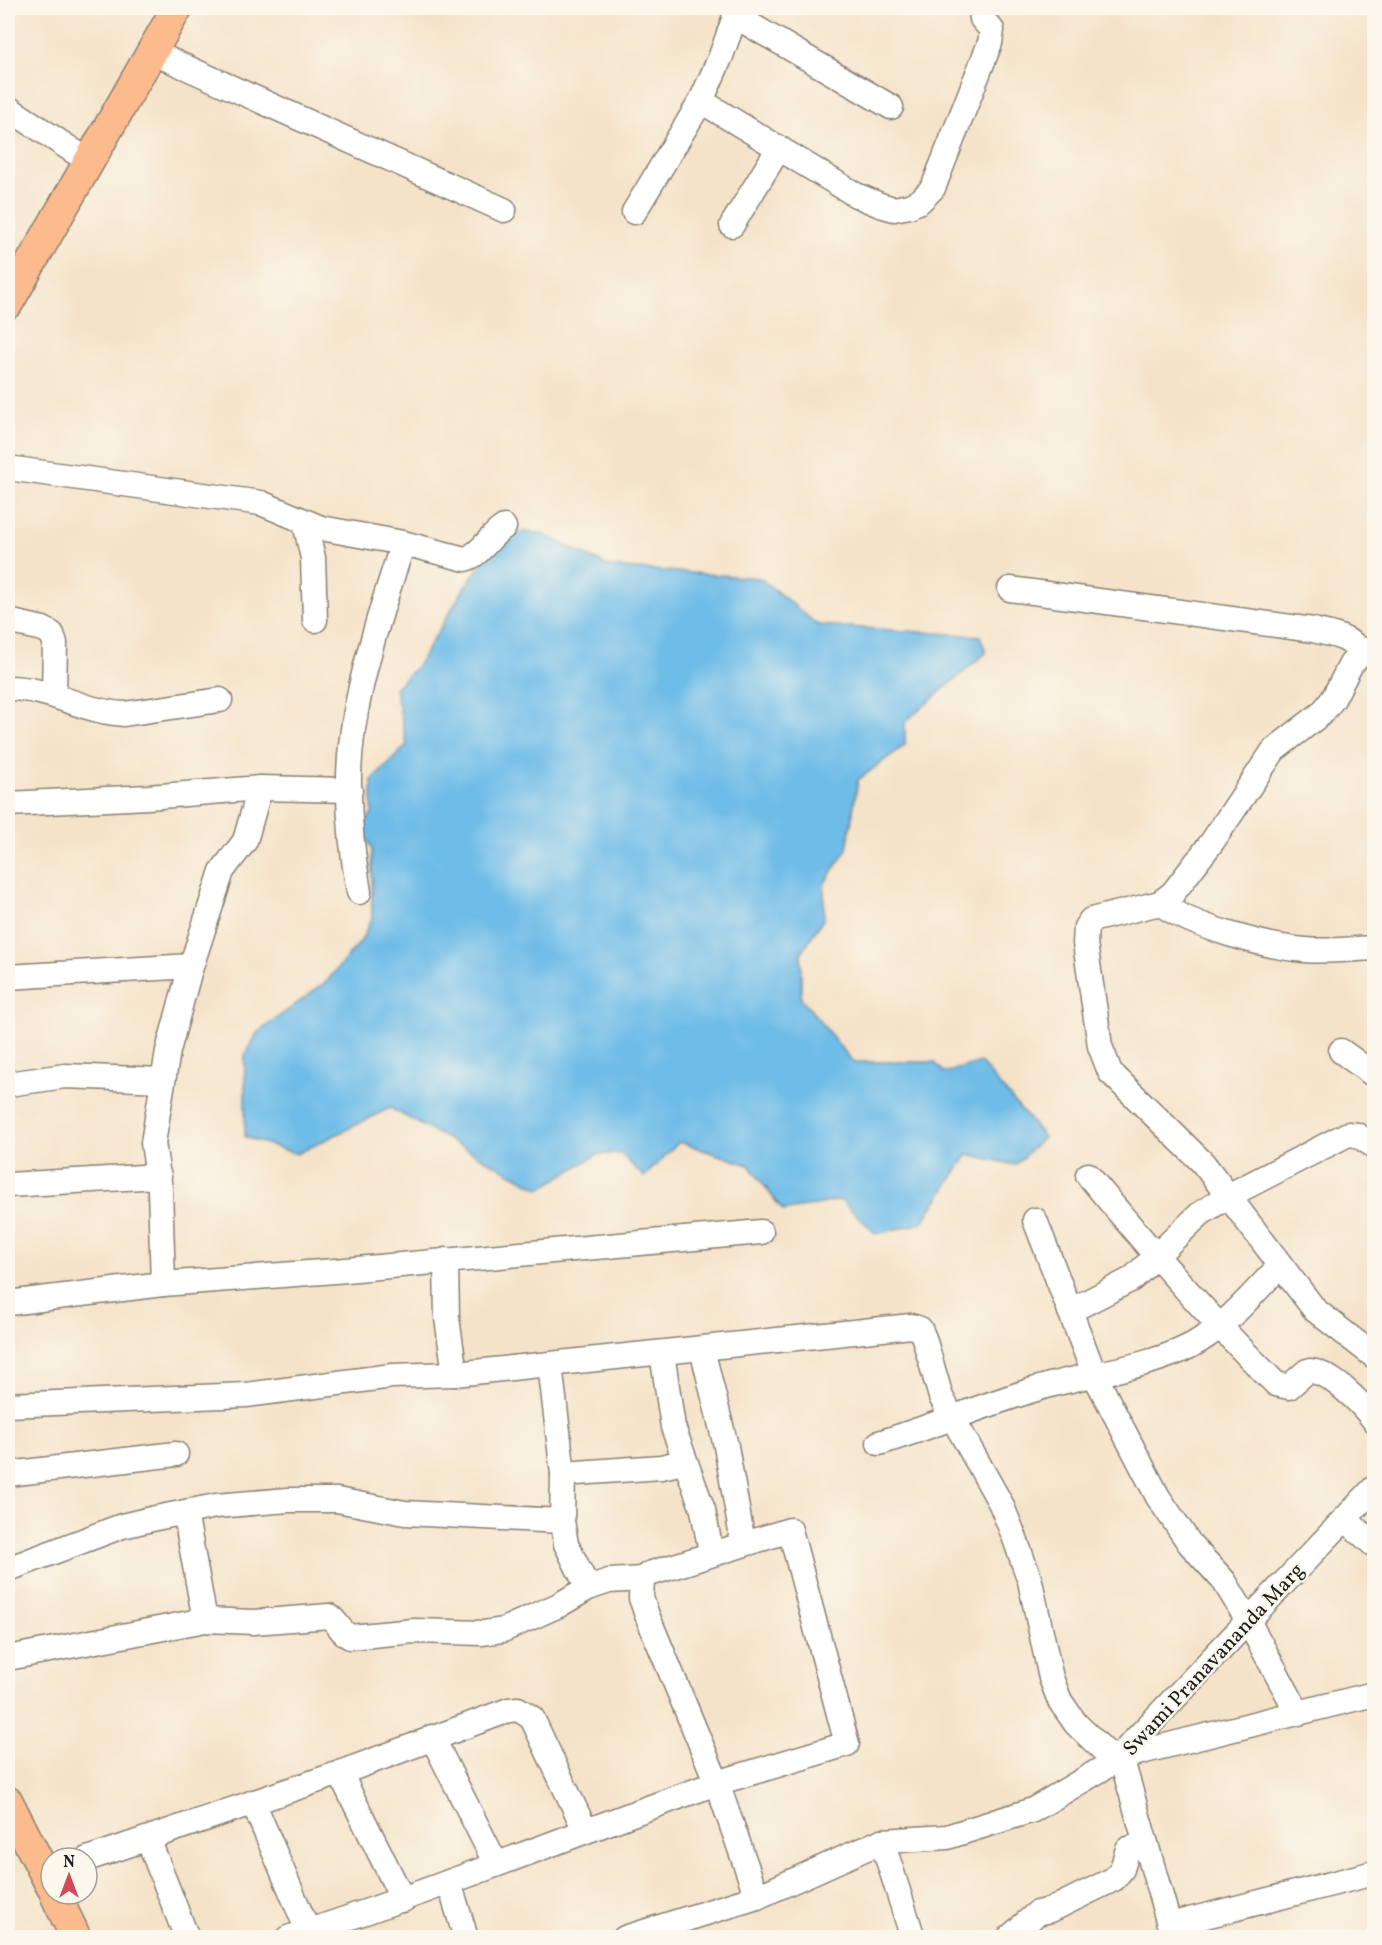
<svg xmlns="http://www.w3.org/2000/svg" width="1382" height="1945" viewBox="0 0 1382 1945" font-family="Vollkorn,serif">
	<rect width="100%" height="100%" fill="#fbf7ec"/>
	<filter id="ink" filterUnits="userSpaceOnUse"><feTurbulence type="fractalNoise" baseFrequency=".0167" numOctaves="2"/><feDisplacementMap in="SourceGraphic" scale="12" xChannelSelector="R" yChannelSelector="G"/><feConvolveMatrix kernelMatrix="1 2 1 2 8 2 1 2 1" color-interpolation-filters="sRGB"/></filter>
	<filter id="wash" filterUnits="userSpaceOnUse"><feTurbulence type="fractalNoise" baseFrequency=".008" numOctaves="4" result="noise"/><feDisplacementMap in="SourceGraphic" scale="24" xChannelSelector="R" yChannelSelector="G"/><feGaussianBlur stdDeviation="1.35" result="paint"/><feColorMatrix in="noise" values="0 0 0 0 0 0 0 0 0 0 0 0 0 0 0 0 0 1.4 0 .05"/><feComposite in="paint" operator="in"/></filter>
	<g filter="url(#wash)">
		<rect width="100%" height="100%" fill="#f5e3c9"/>
		<path fill="#6ebce8" stroke="#456c82" stroke-width="1.5" d="M 507,531 L 540,533 L 610,567 L 760,578 L 818,625 L 980,636 L 986,653 L 905,722 L 905,745 L 858,780 L 847,849 L 824,884 L 824,918 L 801,953 L 801,998 L 853,1062 L 934,1062 L 945,1073 L 980,1062 L 1044,1137 L 1015,1165 L 968,1154 L 922,1223 L 876,1234 L 841,1200 L 783,1211 L 749,1165 L 679,1142 L 644,1177 L 621,1154 L 598,1154 L 540,1189 L 390,1108 L 297,1154 L 245,1137 L 245,1056 L 257,1033 L 326,982 L 361,941 L 372,918 L 372,849 L 361,826 L 372,814 L 372,780 L 407,745 L 395,688 L 418,665 L 468,582 Z"/>
	</g>
	<g filter="url(#ink)">
		<g fill="none" stroke-linecap="round" stroke-linejoin="round">
			<g stroke="#888072" stroke-width="27">
				<g id="minor">
					<path d="M 735,16 L 891,107"/>
					<path d="M 152,52 L 504,210"/>
					<path d="M 701,101 L 856,195 L 880,205 L 894,209 L 909,206 L 920,201 L 933,188 L 990,43 L 992,30 L 982,19 L 981,8"/>
					<path d="M 8,108 L 90,162"/>
					<path d="M 634,212 L 701,101 L 721,56 L 738,8"/>
					<path d="M 732,225 L 779,148"/>
					<path d="M 8,468 L 261,503 L 321,528 L 403,543 L 465,559 C 481,555 489,536 504,527"/>
					<path d="M 305,523 L 313,558 L 315,620"/>
					<path d="M 1010,589 L 1313,630 C 1331,634 1350,637 1362,653"/>
					<path d="M 8,621 L 43,629 L 52,634 L 55,643 L 54,694"/>
					<path d="M 1374,647 L 1362,653 L 1351,664 L 1333,699 L 1322,713 L 1274,750 L 1212,842 L 1173,893 L 1160,903 L 1091,920 L 1086,927 L 1085,943 L 1100,1046 L 1110,1072 L 1203,1163 L 1315,1310 L 1374,1356"/>
					<path d="M 8,688 C 51,688 83,712 124,714 L 220,700"/>
					<path d="M 8,804 L 148,797 L 260,788 L 350,790"/>
					<path d="M 359,892 C 350,841 345,789 352,737 C 360,674 383,604 403,543"/>
					<path d="M 1160,903 C 1189,926 1267,947 1305,950 C 1328,952 1351,949 1374,948"/>
					<path d="M 8,977 L 191,966"/>
					<path d="M 1341,1051 L 1374,1075"/>
					<path d="M 8,1084 L 65,1076 L 163,1080"/>
					<path d="M 1088,1175 C 1148,1248 1209,1318 1276,1384 L 1289,1387 L 1307,1371 C 1328,1369 1362,1404 1374,1420"/>
					<path d="M 8,1185 L 159,1176"/>
					<path d="M 1035,1220 L 1095,1376 L 1158,1497 L 1190,1544 L 1224,1581 L 1247,1619 L 1298,1713"/>
					<path d="M 446,1260 L 447,1318 L 455,1374"/>
					<path d="M 163,1284 L 160,1189 L 153,1143 L 168,1051 L 189,973 L 222,871 L 245,841 L 260,788"/>
					<path d="M 8,1303 L 163,1284 L 335,1271 L 761,1232"/>
					<path d="M 1070,1311 L 1132,1279 L 1200,1214 L 1228,1196 L 1348,1134 L 1357,1135 L 1374,1146"/>
					<path d="M 702,1349 L 726,1446 L 743,1543"/>
					<path d="M 662,1353 L 673,1427 L 703,1510 L 711,1552"/>
					<path d="M 550,1365 L 563,1474 L 562,1521 L 566,1544 L 588,1588"/>
					<path d="M 8,1405 L 246,1395 L 392,1376 L 455,1374 L 911,1326 L 920,1329 L 924,1338 L 941,1397 L 1001,1504 L 1014,1536 L 1030,1581 L 1051,1678 L 1060,1701 L 1076,1724 L 1115,1761"/>
					<path d="M 879,1443 C 935,1426 987,1403 1043,1387 C 1090,1373 1149,1368 1192,1345 C 1226,1327 1253,1293 1280,1266"/>
					<path d="M 8,1474 L 176,1454"/>
					<path d="M 563,1474 L 661,1467 L 684,1462"/>
					<path d="M 185,1512 L 205,1620"/>
					<path d="M 1346,1520 L 1374,1545"/>
					<path d="M 790,1530 L 847,1744 L 717,1783 L 647,1615 L 641,1598 L 642,1579 L 649,1574 Z"/>
					<path d="M 8,1569 L 122,1526 L 156,1518 L 216,1506 L 288,1500 L 337,1500 L 405,1513 L 562,1521"/>
					<path d="M 8,1658 L 205,1620 L 254,1622 L 329,1616 C 338,1622 340,1632 350,1637 L 414,1631 L 483,1633 L 503,1630 L 559,1605 L 588,1588 L 609,1581 L 642,1579"/>
					<path d="M 432,1737 L 496,1864"/>
					<path d="M 340,1773 L 403,1900"/>
					<path d="M 253,1802 L 308,1931"/>
					<path d="M 148,1839 L 187,1938"/>
					<path d="M 882,1841 L 913,1938"/>
					<path d="M 87,1859 L 340,1773 L 509,1710 L 518,1709 L 532,1718 L 585,1830"/>
					<path d="M 449,1882 L 466,1938"/>
					<path d="M 1170,1925 L 1374,1873"/>
					<path d="M 288,1938 C 433,1891 574,1834 717,1783 L 757,1897"/>
					<path d="M 625,1938 L 757,1897 L 882,1841 L 947,1837 L 1033,1810 L 1115,1761 L 1374,1488"/>
					<path d="M 1009,1938 L 1037,1913 L 1051,1910 L 1114,1879 L 1122,1869 L 1128,1849 L 1146,1844"/>
					<path d="M 1173,1938 L 1121,1757 L 1374,1694"/>
				</g>
			</g>
			<g stroke="#888072" stroke-width="33">
				<g id="major">
					<path d="M 8,303 L 177,8"/>
					<path d="M 8,1802 L 51,1886"/>
					<path d="M 55,1894 L 76,1938"/>
				</g>
			</g>
			<use href="#minor" stroke="#fff" stroke-width="24"/>
			<use href="#major" stroke="#fbbb8d" stroke-width="30"/>
		</g>
	</g>
	<g text-anchor="middle" stroke-width="5" stroke-linejoin="round" paint-order="stroke">
		<g font-size="21" fill="#1c1c1c" stroke="#fbf7ec">
			<text transform="translate(1213 1659) rotate(-47)" y="7">Swami Pranavananda Marg</text>
		</g>
	</g>
	<rect width="1382" height="1945" fill="none" stroke="#fbf7ec" stroke-width="30"/>
	<g transform="translate(69 1876)"><circle r="28" fill="#fbf7ec" stroke="#a29f99" stroke-width="1.5"/>
	<path d="M0-4.5L10 22L0 15L-10 22Z" fill="#d1495b"/>
	<text y="-9" font-size="16" font-weight="bold" text-anchor="middle" fill="#1c1c1c">N</text>
	</g>
</svg>
